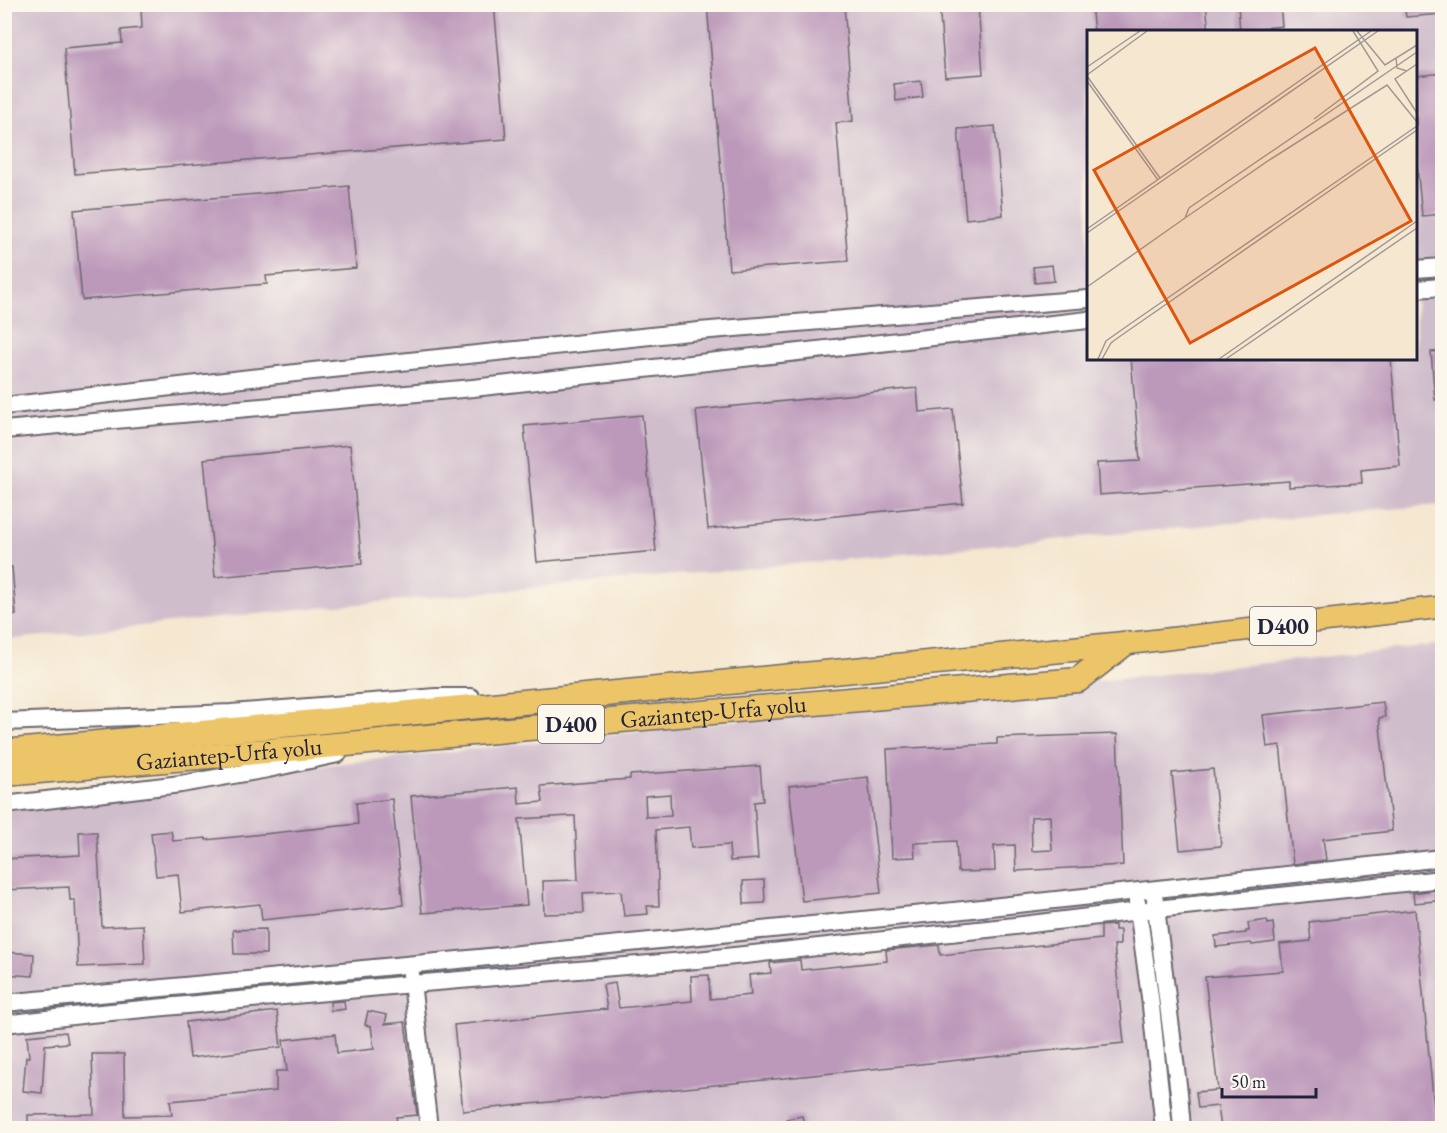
<svg xmlns="http://www.w3.org/2000/svg" width="1447" height="1133" font-family="'EB Garamond',serif">
  <style>
    .industrial { fill: #d0bdcc; fill-rule: evenodd }
    .building { fill: #bc98ba; fill-rule: evenodd }
    .lines { fill: none; stroke-linecap: round; stroke-linejoin: round }
    .minor-casing { stroke: #6c676f; stroke-width: 20 }
    .major-casing { stroke: #6c676f; stroke-width: 24 }
    .highway-casing { stroke: #6c676f; stroke-width: 27 }
    .minor { stroke: #fff; stroke-width: 16 }
    .major { stroke: #ecc569; stroke-width: 21 }
    .highway { stroke: #ecc569; stroke-width: 24 }
    .labels { text-anchor: middle; stroke-width: 4.5; stroke-linejoin: round; paint-order: stroke }
    .shield { fill: #fbf7ec; stroke: #636270; stroke-width: 1.5 }
    .shield-label { font-size: 22px; font-weight: bold; fill: #22223b }
    .street-label { font-size: 24px; fill: #22223b; stroke: #fbf7ec }
    .inset-road { fill: none; stroke: #a19894; stroke-width: 1.5 }
    .view { fill: #de560e; fill-opacity: 0.15; stroke: #de560e; stroke-width: 3 }
    .inset-edge { fill: none; stroke: #22223b; stroke-width: 3 }
  </style>
  <rect width="100%" height="100%" fill="#fbf7ec"/>
  <filter id="ink" filterUnits="userSpaceOnUse"><feTurbulence type="fractalNoise" baseFrequency=".0167" numOctaves="2"/><feDisplacementMap in="SourceGraphic" scale="12" xChannelSelector="R" yChannelSelector="G"/><feConvolveMatrix kernelMatrix="1 2 1 2 8 2 1 2 1" color-interpolation-filters="sRGB"/></filter>
  <filter id="wash" filterUnits="userSpaceOnUse"><feTurbulence type="fractalNoise" baseFrequency=".008" numOctaves="4" result="noise"/><feDisplacementMap in="SourceGraphic" scale="24" xChannelSelector="R" yChannelSelector="G"/><feGaussianBlur stdDeviation="1.35" result="paint"/><feColorMatrix in="noise" values="0 0 0 0 0 0 0 0 0 0 0 0 0 0 0 0 0 1.4 0 .05"/><feComposite in="paint" operator="in"/></filter>
  <g filter="url(#wash)">
    <rect width="100%" height="100%" fill="#f5e7d0"/>
    <!-- industrial -->
    <g class="industrial">
      <path d="M5,5H1442V505L1338,513L893,555L347,605L5,640ZM1088,32H1416V358H1088Z"/>
      <path d="M1442,644V1128H5L4,800Z"/>
    </g>
    <g id="blocks">
      <!-- building -->
      <g class="building">
        <path d="M199,4H494L506,139L75,174L64,48L122,43L121,30L142,28L141,9Z"/>
        <path d="M707,4H844L853,121L836,123L848,261L729,270Z"/>
        <path d="M939,4H978L983,74L945,77Z"/>
        <path d="M1091,4H1206L1209,32H1094Z"/>
        <path d="M1238,4H1280L1282,26L1265,28V32H1240Z"/>
        <path d="M1404,4H1443V14L1406,17Z"/>
        <path d="M1443,73V214L1422,216L1416,156V76Z"/>
        <path d="M921,81L923,97L896,101L894,84Z"/>
        <path d="M995,126L1003,215L966,219L958,129Z"/>
        <path d="M349,186L356,268L266,276L267,284L82,300L74,210Z"/>
        <path d="M1052,265L1054,281L1035,283L1033,267Z"/>
        <path d="M1443,351V399L1435,400L1431,352Z"/>
        <path d="M1131,358H1391L1400,466L1361,470L1362,483L1289,487V481L1099,495L1097,463L1140,461Z"/>
        <path d="M917,388L919,412L953,409L963,503L708,529L696,410Z"/>
        <path d="M642,415L656,551L537,562L524,426Z"/>
        <path d="M350,445L362,564L215,577L204,459Z"/>
        <path d="M4,567H12L16,615L4,616Z"/>
        <path d="M1383,702L1385,717L1379,718L1392,831L1323,839L1326,860L1293,864L1280,745L1267,747L1263,715Z"/>
        <path d="M1117,734L1123,865L1016,871L1015,845L994,846L995,871L958,872L956,841L914,843L915,857L892,858L887,749L997,744V738ZM1050,816L1052,850L1032,851L1031,817Z"/>
        <path d="M760,766L763,801L754,802L758,859L730,861L729,845L691,848L689,827L656,830L659,906H647L648,914L624,916L621,891L583,893L584,913L544,914L543,881L578,880L575,816H570L519,819L527,905L422,913L411,796L518,787L519,804L543,802L541,786L630,779V775ZM670,794L671,816L646,817L645,796Z"/>
        <path d="M1213,769L1221,846L1180,850L1172,773Z"/>
        <path d="M868,777L881,893L802,901L789,786Z"/>
        <path d="M392,799L403,905L262,920L260,904L182,912L178,874L156,876L151,833L171,831L173,841L206,838V840L358,824L356,803Z"/>
        <path d="M79,832H97L102,927L143,925L145,964L78,967L75,900H70L69,887L4,890V859L80,855Z"/>
        <path d="M764,880L765,903L744,904L743,881Z"/>
        <path d="M1435,890L1436,901L1414,903L1413,893Z"/>
        <path d="M1415,910L1436,1128H1221L1218,1106L1198,1108L1196,1092L1218,1090L1205,977L1283,971L1280,944L1311,941L1309,922Z"/>
        <path d="M1267,920L1268,924L1273,923L1275,942L1252,945L1251,943L1216,947L1215,936L1246,933V931H1249L1248,923Z"/>
        <path d="M1115,925V930H1120V945H1114L1124,1043L463,1111L454,1025L607,1009L603,985L615,983L619,1008L692,1001L691,976L709,975L710,999L751,995L749,975L771,973L770,963L800,960L801,970L887,961L886,950L939,945L940,955L1101,939V926Z"/>
        <path d="M266,929V954H234L233,930Z"/>
        <path d="M4,952L34,954L33,976L4,974Z"/>
        <path d="M344,1001L345,1009L331,1011L330,1002Z"/>
        <path d="M277,1011L281,1047L190,1058L186,1022Z"/>
        <path d="M368,1011L387,1015L385,1024L405,1022L417,1115L396,1117L398,1128H28V1115L94,1114L92,1054H124L125,1116L172,1115L170,1101L276,1091V1071H287L283,1040L335,1034L337,1053L374,1049L371,1026L365,1025Z"/>
        <path d="M66,1032L68,1043L45,1045L42,1093L23,1091L26,1057H29L27,1036Z"/>
        <path d="M802,1116L804,1125L788,1128L786,1119Z"/>
      </g>
    </g>
  </g>
  <g filter="url(#ink)">
    <use href="#blocks" fill-opacity="0" stroke="#6c676f" stroke-width="1.5"/>
    <g class="lines">
      <!-- minor casing -->
      <g class="minor-casing">
        <g id="minor">
          <path d="M1416,269L1442,267"/>
          <path d="M1416,289L1442,287"/>
          <path d="M4,406L313,371L699,331L1088,299"/>
          <path d="M4,430L473,388L1088,320"/>
          <path d="M4,722L231,713L436,697H471"/>
          <path d="M4,805L181,784L268,769L338,754"/>
          <path d="M1155,900L1179,1093L1182,1128"/>
          <path d="M1137,902L1150,997L1164,1128"/>
          <path d="M411,974L429,1128"/>
          <path d="M4,1003L458,960L954,911L1442,858"/>
          <path d="M4,1024L90,1014L412,984L697,960L1006,927L1156,909L1442,879"/>
        </g>
      </g>
      <!-- major casing -->
      <g class="major-casing">
        <path id="major" d="M1124,644L1442,607"/>
      </g>
      <!-- highway casing -->
      <g class="highway-casing">
        <g id="highway">
          <path d="M4,752L1124,644"/>
          <path id="s1" d="M4,774L1078,680L1124,644"/>
        </g>
      </g>
      <!-- minor -->
      <use href="#minor" class="minor"/>
      <!-- major -->
      <use href="#major" class="major"/>
      <!-- highway -->
      <use href="#highway" class="highway"/>
    </g>
  </g>
  <g class="labels">
    <!-- shield labels -->
    <g class="shield">
      <rect x="1250" y="607" width="66" height="38" rx="4.5"/>
      <rect x="538" y="705" width="66" height="38" rx="4.5"/>
    </g>
    <g class="shield-label">
      <text x="1283" y="634">D400</text>
      <text x="571" y="732">D400</text>
    </g>
    <!-- street labels -->
    <g class="street-label">
      <text dy="8" stroke="none"><textPath href="#s1" startOffset="712">Gaziantep-Urfa yolu</textPath></text>
      <text dy="8" stroke="none"><textPath href="#s1" startOffset="226">Gaziantep-Urfa yolu</textPath></text>
    </g>
  </g>
  <!-- overview -->
  <g transform="translate(1087 30)">
    <rect width="330" height="330" fill="#f5e7d0"/>
    <path class="inset-road" d="M270,1L298,35L330,15M309,28L310,38L320,41M330,34L308,49L330,83M0,37L53,1M0,45L60,1M0,46L73,148M0,51L71,150M227,89L291,41L266,1M184,129L300,55L330,92M98,188L102,178L330,22M98,188L185,128M0,199L284,1M0,203L291,1M0,257L98,188M11,329L19,311L43,294L330,96M15,329L24,313L32,307L330,100M132,329L330,191M139,329L330,198"/>
    <path class="view" d="M228,18L324,191L103,313L7,140Z"/>
    <rect width="330" height="330" class="inset-edge"/>
  </g>
  <!-- margin -->
  <rect width="1447" height="1133" fill="none" stroke="#fbf7ec" stroke-width="24"/>
  <!-- scale -->
  <path d="M1222 1088v9h94v-9" fill="none" stroke="#22223b" stroke-width="3"/>
  <text x="1231" y="1088" font-size="18" fill="#22223b" stroke="#fbf7ec" stroke-width="4.5" paint-order="stroke">50 m</text>
</svg>
